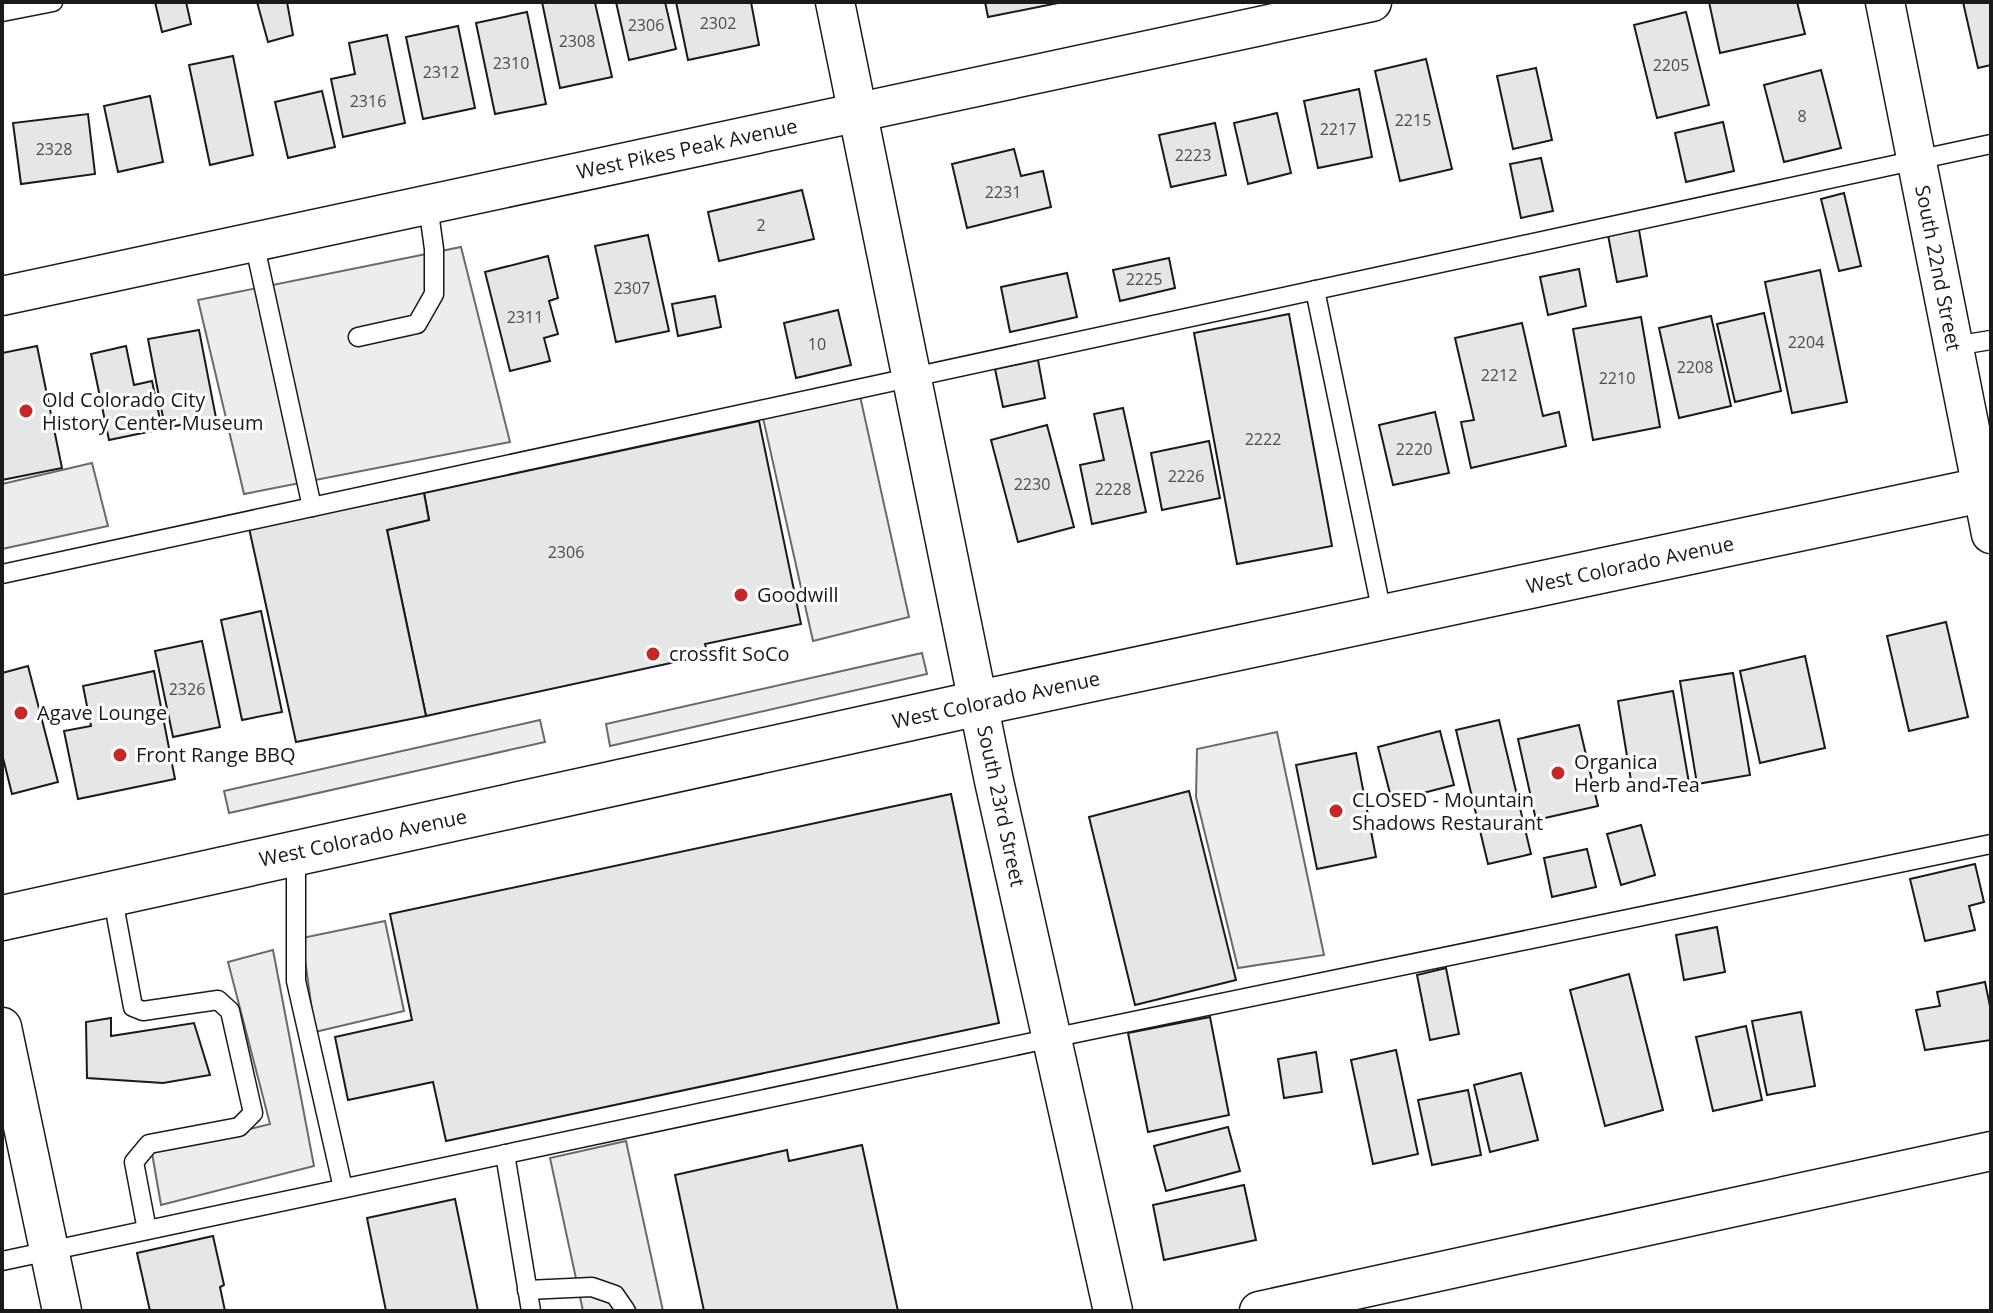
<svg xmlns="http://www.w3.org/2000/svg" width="1993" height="1313" font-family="'Open Sans',sans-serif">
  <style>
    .parking { fill: #ededed; stroke: #6a6a6a; stroke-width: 2 }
    .building { fill: #e6e6e6; stroke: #1a1a1a; stroke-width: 2 }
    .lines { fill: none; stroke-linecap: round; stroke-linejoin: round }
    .lane-casing { stroke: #1a1a1a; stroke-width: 21 }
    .street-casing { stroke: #1a1a1a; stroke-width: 41 }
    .primary-casing { stroke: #1a1a1a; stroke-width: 47 }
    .lane { stroke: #fff; stroke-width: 18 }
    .street { stroke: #fff; stroke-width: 38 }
    .primary { stroke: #fff; stroke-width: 44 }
    .poi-dot { fill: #c62828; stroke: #fff; stroke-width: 3 }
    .labels { text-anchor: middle; stroke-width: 6; stroke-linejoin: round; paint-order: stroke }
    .number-label { font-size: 16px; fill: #4d4d4d }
    .street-label { font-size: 20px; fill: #1a1a1a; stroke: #fff }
    .poi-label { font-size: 20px; fill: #1a1a1a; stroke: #fff; text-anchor: start }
  </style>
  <rect width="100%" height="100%" fill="#fff"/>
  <!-- parking -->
  <g class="parking">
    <path d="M461,247L510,442L244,494L198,300Z"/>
    <path d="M860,396L909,617L813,641L763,418Z"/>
    <path d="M92,463L108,526L2,549V484Z"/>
    <path d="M922,653L927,674L610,746L606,724Z"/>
    <path d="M540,720L545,742L229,813L224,791Z"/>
    <path d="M1277,732L1324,955L1238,968L1196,797L1197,749Z"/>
    <path d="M385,921L404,1011L315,1032L302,938Z"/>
    <path d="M273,950L314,1166L161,1205L152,1153L270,1124L228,962Z"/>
    <path d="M626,1141L663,1311H583L550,1158Z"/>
  </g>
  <!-- building -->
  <g class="building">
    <path d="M155,2H186L191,24L162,32Z"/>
    <path d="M257,2H287L293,35L268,42Z"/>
    <path d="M542,2L595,3L612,77L560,88Z"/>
    <path d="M616,2H665L676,49L629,60Z"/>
    <path d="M676,2H751L759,45L688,60Z"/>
    <path d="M985,2H1063L988,17Z"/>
    <path d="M1709,2H1797L1805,34L1720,53Z"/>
    <path d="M1963,2H1991V65L1978,68Z"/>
    <path d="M527,12L546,104L495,114L476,23Z"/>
    <path d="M1686,12L1709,105L1657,118L1634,25Z"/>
    <path d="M458,26L475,108L423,119L406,37Z"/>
    <path d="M387,35L405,123L343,137L331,79L355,74L349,43Z"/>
    <path d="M233,56L253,155L210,165L189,65Z"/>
    <path d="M1426,59L1452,169L1400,181L1375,71Z"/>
    <path d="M1536,68L1552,140L1513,149L1497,76Z"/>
    <path d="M1821,70L1841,148L1784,162L1764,85Z"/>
    <path d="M1359,89L1372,157L1318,168L1304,101Z"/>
    <path d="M322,91L335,147L288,158L275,102Z"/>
    <path d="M150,96L163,162L118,172L104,106Z"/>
    <path d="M1277,113L1291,173L1248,184L1234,123Z"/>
    <path d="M88,114L95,174L21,184L13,123Z"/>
    <path d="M1723,122L1734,171L1686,182L1675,133Z"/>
    <path d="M1215,123L1226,175L1171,187L1159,135Z"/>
    <path d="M1014,149L1021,176L1043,171L1051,207L967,228L952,164Z"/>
    <path d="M1541,158L1553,211L1521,218L1510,164Z"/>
    <path d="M802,190L814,239L719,261L708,212Z"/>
    <path d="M1844,193L1861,266L1839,271L1821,199Z"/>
    <path d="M1639,230L1647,276L1617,282L1608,235Z"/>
    <path d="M648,235L669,331L616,342L595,246Z"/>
    <path d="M548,256L558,298L549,301L558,334L544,338L550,361L510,371L485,272Z"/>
    <path d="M1169,258L1175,288L1120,301L1113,270Z"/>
    <path d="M1579,269L1586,306L1548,315L1540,277Z"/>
    <path d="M1820,270L1847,402L1792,413L1765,282Z"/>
    <path d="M1067,273L1077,317L1010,332L1001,287Z"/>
    <path d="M715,296L721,327L678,336L672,304Z"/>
    <path d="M838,310L851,365L796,378L784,323Z"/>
    <path d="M1764,313L1781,391L1735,402L1717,324Z"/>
    <path d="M1289,314L1332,546L1237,564L1194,333Z"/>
    <path d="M1711,316L1731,406L1679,418L1659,328Z"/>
    <path d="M1641,317L1660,427L1593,440L1573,329Z"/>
    <path d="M1522,323L1543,416L1559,412L1566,446L1471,468L1461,422L1474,420L1455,338Z"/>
    <path d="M199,330L216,418L165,428L148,339Z"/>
    <path d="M37,346L62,468L2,480V353Z"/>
    <path d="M126,346L134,385L152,381L162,429L109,440L91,354Z"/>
    <path d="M1038,360L1045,398L1003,407L995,369Z"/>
    <path d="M1123,408L1146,512L1092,524L1080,465L1104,460L1094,414Z"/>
    <path d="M1435,412L1449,473L1393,485L1379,425Z"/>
    <path d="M759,421L801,624L705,644L708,655L426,716L387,530L429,520L424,493Z"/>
    <path d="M1047,425L1074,527L1018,542L991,440Z"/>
    <path d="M1209,441L1220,498L1162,510L1151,453Z"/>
    <path d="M424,493L429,520L387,530L426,716L296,742L249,528Z"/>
    <path d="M261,611L282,712L242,720L221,620Z"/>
    <path d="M1946,622L1968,717L1909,731L1887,636Z"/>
    <path d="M202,641L220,727L173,737L155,651Z"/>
    <path d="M1805,656L1825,748L1760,763L1740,671Z"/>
    <path d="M28,666L58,782L12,794L2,754V673Z"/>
    <path d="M154,671L175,779L78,799L64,731L91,726L83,686Z"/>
    <path d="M1733,673L1750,775L1697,784L1680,681Z"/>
    <path d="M1673,691L1689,783L1633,793L1618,701Z"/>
    <path d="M1499,720L1531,854L1488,864L1456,730Z"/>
    <path d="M1579,725L1598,806L1536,820L1518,739Z"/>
    <path d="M1440,731L1454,785L1392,801L1378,747Z"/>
    <path d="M1356,753L1376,857L1317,869L1296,765Z"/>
    <path d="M1189,791L1236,980L1135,1005L1089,817Z"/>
    <path d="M951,794L999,1023L446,1141L433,1082L348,1100L335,1037L412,1020L390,914Z"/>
    <path d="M1641,825L1655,875L1621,885L1607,834Z"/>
    <path d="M1587,849L1596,887L1552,897L1544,858Z"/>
    <path d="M1975,864L1984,902L1969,906L1975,930L1925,941L1910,879Z"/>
    <path d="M1717,927L1725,972L1684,980L1676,935Z"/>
    <path d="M1446,968L1459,1034L1430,1040L1417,975Z"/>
    <path d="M1629,974L1663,1110L1605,1126L1570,990Z"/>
    <path d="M1985,982L1991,1011V1040L1925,1050L1916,1010L1940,1006L1937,992Z"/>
    <path d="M1801,1012L1815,1086L1767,1095L1752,1021Z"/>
    <path d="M1210,1017L1229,1115L1148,1132L1128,1033Z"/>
    <path d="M111,1018V1036L194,1023L210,1075L163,1083L87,1078L86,1022Z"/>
    <path d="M1746,1026L1762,1100L1713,1111L1696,1037Z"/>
    <path d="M1396,1050L1418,1154L1373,1164L1351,1060Z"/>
    <path d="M1316,1052L1322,1092L1284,1098L1278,1059Z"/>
    <path d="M1521,1073L1538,1140L1490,1152L1474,1085Z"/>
    <path d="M1468,1090L1481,1155L1432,1165L1418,1100Z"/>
    <path d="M1228,1127L1240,1171L1166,1191L1154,1146Z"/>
    <path d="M862,1145L898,1311H704L675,1175L787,1150L789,1161Z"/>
    <path d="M1244,1185L1256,1240L1164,1260L1153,1205Z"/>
    <path d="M455,1199L478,1311H386L367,1218Z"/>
    <path d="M213,1236L224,1285L220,1287L225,1311H150L137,1253Z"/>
  </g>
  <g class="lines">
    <!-- lane casing -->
    <g class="lane-casing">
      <g id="lane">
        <path d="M2,12L53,2"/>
        <path d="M254,242L312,507"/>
        <path d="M1315,290L1383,618"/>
        <path d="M358,337L417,324L434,294V249L428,205"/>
        <path d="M1954,346L1991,340"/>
        <path d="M2,574L1991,144"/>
        <path d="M296,853V981L343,1188"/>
        <path d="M112,894L133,1007L143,1011L218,1000L230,1011L253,1113L239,1127L149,1144L134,1162L147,1230"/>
        <path d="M505,1154L531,1311"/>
        <path d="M2,1261L1052,1038L1991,844"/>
        <path d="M527,1290L592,1287L615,1295L626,1311"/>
      </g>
    </g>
    <!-- street casing -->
    <g class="street-casing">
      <g id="street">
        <path d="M835,2L994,781L1113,1311"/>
        <path d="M1885,2L1991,534"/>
        <path d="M2,296L1372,2"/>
        <path d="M2,1027L62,1311"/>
        <path d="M1259,1311L1991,1151"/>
      </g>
    </g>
    <!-- primary casing -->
    <g class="primary-casing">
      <path id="primary" d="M2,918L979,703L1991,488"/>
    </g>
    <!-- lane -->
    <use href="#lane" class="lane"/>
    <!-- street -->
    <use href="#street" class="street"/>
    <!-- primary -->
    <use href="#primary" class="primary"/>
  </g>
  <!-- markers -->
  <g class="poi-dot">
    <circle cx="26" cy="411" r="8"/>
    <circle cx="741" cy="595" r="8"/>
    <circle cx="653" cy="654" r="8"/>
    <circle cx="21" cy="713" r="8"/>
    <circle cx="120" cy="755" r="8"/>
    <circle cx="1558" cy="773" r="8"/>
    <circle cx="1336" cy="811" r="8"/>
  </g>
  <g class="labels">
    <!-- number labels -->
    <g class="number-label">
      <text x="718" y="29">2302</text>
      <text x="646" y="31">2306</text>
      <text x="577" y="47">2308</text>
      <text x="511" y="69">2310</text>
      <text x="1671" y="71">2205</text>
      <text x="441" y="78">2312</text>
      <text x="368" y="107">2316</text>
      <text x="1802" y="122">8</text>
      <text x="1413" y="126">2215</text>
      <text x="1338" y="135">2217</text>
      <text x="54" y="155">2328</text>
      <text x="1193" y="161">2223</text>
      <text x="1003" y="198">2231</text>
      <text x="761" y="231">2</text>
      <text x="1144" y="285">2225</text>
      <text x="632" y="294">2307</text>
      <text x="525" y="323">2311</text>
      <text x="1806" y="348">2204</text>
      <text x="817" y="350">10</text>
      <text x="1695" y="373">2208</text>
      <text x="1499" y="381">2212</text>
      <text x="1617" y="384">2210</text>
      <text x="1263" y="445">2222</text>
      <text x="1414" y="455">2220</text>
      <text x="1186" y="482">2226</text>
      <text x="1032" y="490">2230</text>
      <text x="1113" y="495">2228</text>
      <text x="566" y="558">2306</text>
      <text x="187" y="695">2326</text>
    </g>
    <!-- street labels -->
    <g class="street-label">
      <text transform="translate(687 149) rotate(-12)" y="7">West Pikes Peak Avenue</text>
      <text transform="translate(1938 268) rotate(79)" y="7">South 22nd Street</text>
      <text transform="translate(1630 565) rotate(-12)" y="7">West Colorado Avenue</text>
      <text transform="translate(996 700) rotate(-12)" y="7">West Colorado Avenue</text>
      <text transform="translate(1001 806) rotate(78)" y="7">South 23rd Street</text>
      <text transform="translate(363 838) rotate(-12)" y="7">West Colorado Avenue</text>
    </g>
    <!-- poi labels -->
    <g class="poi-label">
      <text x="42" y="407">Old Colorado City<tspan x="42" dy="23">History Center Museum</tspan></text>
      <text x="757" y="602">Goodwill</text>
      <text x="669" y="661">crossfit SoCo</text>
      <text x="37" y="720">Agave Lounge</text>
      <text x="136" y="762">Front Range BBQ</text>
      <text x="1574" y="769">Organica<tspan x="1574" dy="23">Herb and Tea</tspan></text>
      <text x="1352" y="807">CLOSED - Mountain<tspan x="1352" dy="23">Shadows Restaurant</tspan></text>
    </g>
  </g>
  <!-- border -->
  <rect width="1993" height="1313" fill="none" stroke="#1a1a1a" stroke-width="8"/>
</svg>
